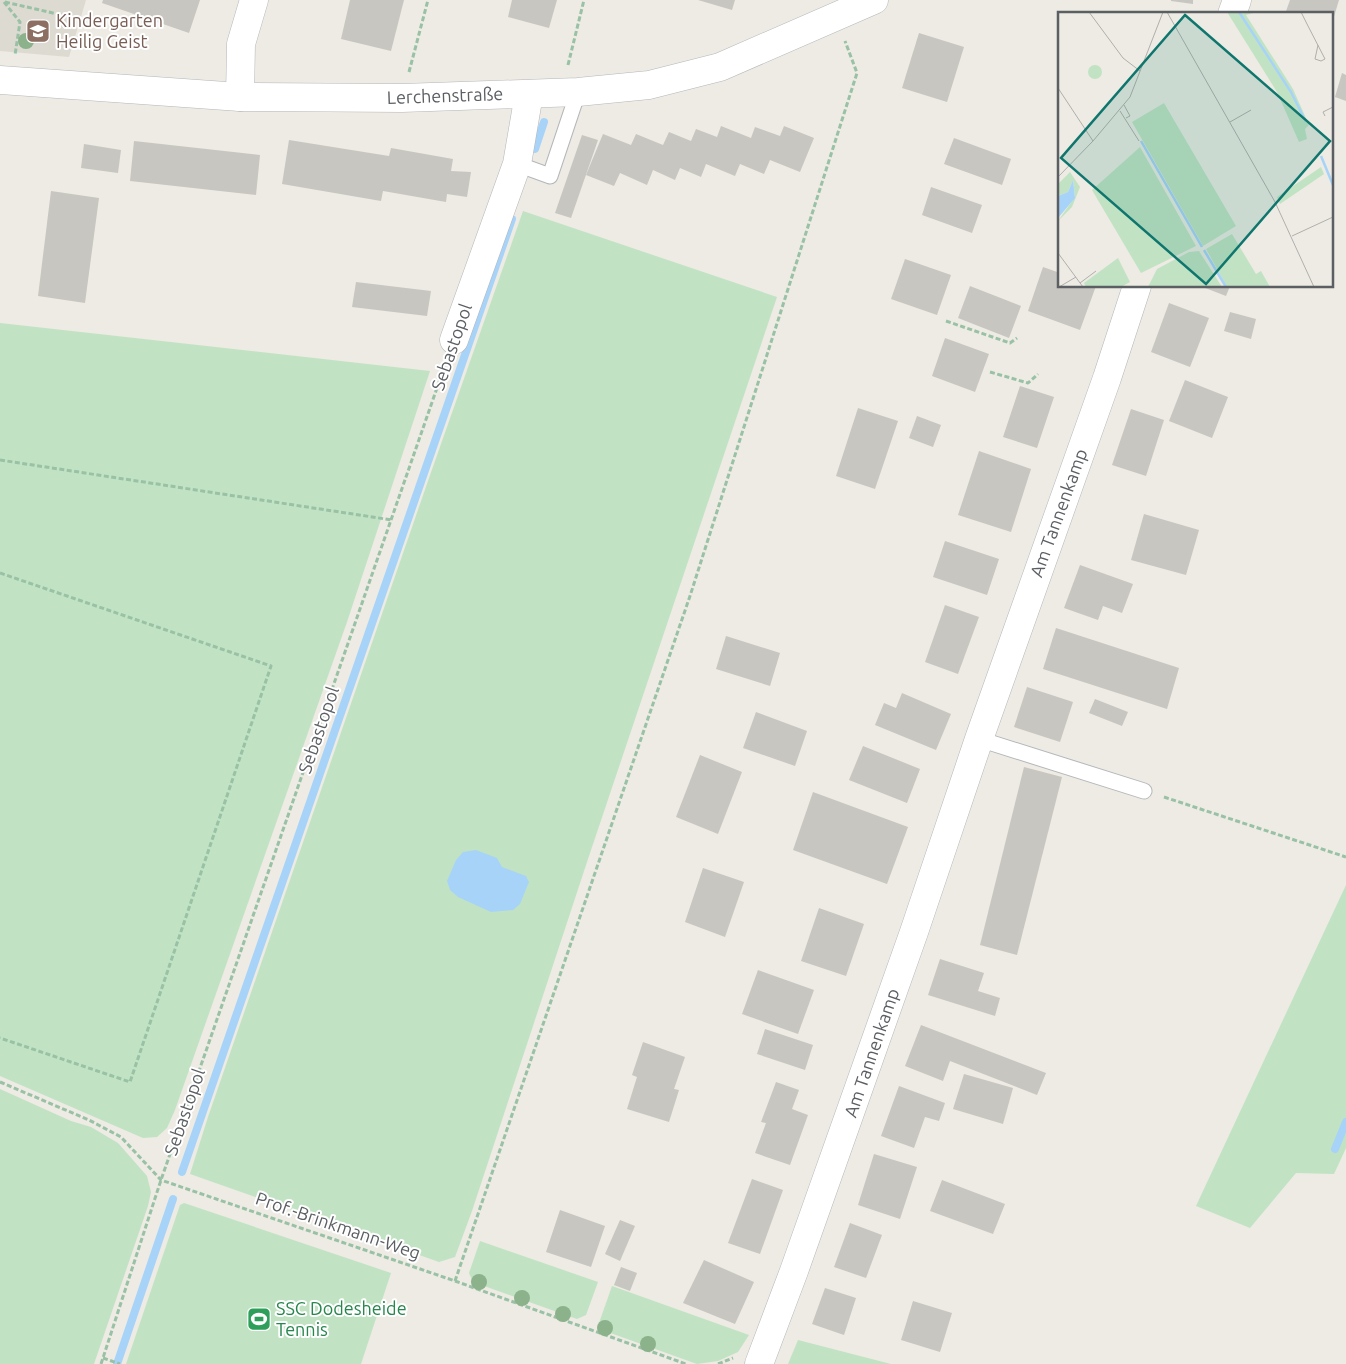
<svg xmlns="http://www.w3.org/2000/svg" width="1346" height="1364" font-family="Ubuntu,sans-serif">
  <style>
    .education { fill: #dddad2 }
    .green { fill: #c1e3c3 }
    .water { fill: #a7d3f9 }
    .lines { fill: none; stroke-linecap: round; stroke-linejoin: round }
    .stream { stroke: #a7d3f9; stroke-width: 8 }
    .building { fill: #c8c6c0 }
    .service-casing { stroke: #b4b6ba; stroke-width: 17 }
    .minor-casing { stroke: #b4b6ba; stroke-width: 29 }
    .tertiary-casing { stroke: #b4b6ba; stroke-width: 29 }
    .path { stroke: #99c1a6; stroke-width: 3; stroke-dasharray: 5 2.5; stroke-linecap: butt }
    .service { stroke: #fff; stroke-width: 15 }
    .minor { stroke: #fff; stroke-width: 28 }
    .tertiary { stroke: #fff; stroke-width: 28 }
    .tree { fill: #8bb28a }
    .labels { text-anchor: middle; stroke-width: 4; stroke-linejoin: round; paint-order: stroke }
    .education-label { font-size: 18px; fill: #785e54; stroke: #fff; text-anchor: start }
    .street-label { font-size: 18px; fill: #5b5f63; stroke: #fff }
    .leisure-label { font-size: 18px; fill: #27864d; stroke: #fff; text-anchor: start }
    .inset-river { fill: none; stroke: #a7d3f9; stroke-width: 2.5 }
    .inset-road { fill: none; stroke: #afafac; stroke-width: 1 }
    .view { fill: #0f766e; fill-opacity: 0.15; stroke: #0f766e; stroke-width: 2.5 }
    .inset-edge { fill: none; stroke: #5b5f63; stroke-width: 2.5 }
  </style>
  <rect width="100%" height="100%" fill="#edebe3"/>
  <!-- education -->
  <path class="education" d="M0,0H86L69,57L0,51Z"/>
  <!-- green -->
  <g class="green">
    <path d="M523,211L777,297L587,862L472,1211L455,1257L439,1262L190,1174L208,1117L428,481Z"/>
    <path d="M0,323L430,371L347,622L175,1110L167,1128L157,1137L143,1138L0,1076Z"/>
    <path d="M1346,885V1148L1334,1174L1296,1173L1250,1228L1196,1206Z"/>
    <path d="M0,1089L71,1121L91,1127L118,1143L147,1176L151,1192L148,1206L94,1364H0Z"/>
    <path d="M184,1203L391,1273L361,1364H126L180,1205Z"/>
    <path d="M480,1241L598,1282L586,1315L577,1319L473,1282L469,1273Z"/>
    <path d="M612,1286L749,1335L738,1352L718,1361L697,1364L602,1330L599,1323Z"/>
    <path d="M798,1340L891,1364H788Z"/>
  </g>
  <!-- water -->
  <path class="water" d="M476,850L497,858L502,867L526,876L529,882L520,904L513,910L491,912L458,897L450,890L447,881L456,860L463,852Z"/>
  <g class="lines">
    <!-- stream -->
    <g class="stream">
      <path d="M535,149L544,122"/>
      <path d="M1335,1149L1346,1122"/>
      <path d="M182,1172L512,219"/>
      <path d="M117,1364L173,1199"/>
    </g>
  </g>
  <!-- building -->
  <g class="building">
    <path d="M103,0H200L189,33L102,3Z"/>
    <path d="M350,0H404L391,51L341,39Z"/>
    <path d="M512,0H557L549,28L508,17Z"/>
    <path d="M698,0H735L732,10Z"/>
    <path d="M1171,0H1193V4L1171,1Z"/>
    <path d="M1290,0H1339L1333,20L1332,14H1285Z"/>
    <path d="M919,33L964,47L947,102L902,88Z"/>
    <path d="M1342,73L1346,75V101L1335,97Z"/>
    <path d="M721,126L751,138L755,127L780,136L784,126L814,138L800,172L770,160L764,174L740,164L735,176L706,164L701,177L680,168L675,180L653,170L647,185L620,173L614,186L586,175L603,134L631,145L636,134L663,145L669,132L691,141L696,129L717,137Z"/>
    <path d="M582,135L598,140L571,218L555,213Z"/>
    <path d="M954,138L1011,159L1002,185L944,164Z"/>
    <path d="M289,140L389,156L391,148L453,159L451,171L471,172L467,197L447,194L446,202L383,191L381,201L282,184Z"/>
    <path d="M134,141L260,155L256,195L130,181Z"/>
    <path d="M84,144L121,150L118,173L81,168Z"/>
    <path d="M931,187L982,205L972,233L922,215Z"/>
    <path d="M51,191L99,198L85,303L38,296Z"/>
    <path d="M905,259L951,275L937,315L891,299Z"/>
    <path d="M1043,267L1060,273V286H1096L1080,330L1028,311Z"/>
    <path d="M356,282L431,291L427,316L352,307Z"/>
    <path d="M970,286L1021,306L1009,338L958,318Z"/>
    <path d="M1200,286H1230L1226,296Z"/>
    <path d="M1169,303L1209,318L1190,367L1151,352Z"/>
    <path d="M1230,312L1256,319L1251,339L1224,331Z"/>
    <path d="M945,338L989,354L975,392L932,376Z"/>
    <path d="M1185,380L1228,397L1212,438L1169,421Z"/>
    <path d="M1020,386L1054,397L1037,448L1003,437Z"/>
    <path d="M858,408L898,421L875,489L836,476Z"/>
    <path d="M1131,409L1164,420L1146,476L1112,465Z"/>
    <path d="M917,416L941,425L933,447L909,438Z"/>
    <path d="M979,451L1031,469L1011,532L958,515Z"/>
    <path d="M1144,514L1199,530L1186,575L1131,560Z"/>
    <path d="M945,541L999,559L987,595L933,577Z"/>
    <path d="M1080,565L1133,584L1122,613L1103,606L1098,620L1064,608Z"/>
    <path d="M945,605L979,617L958,674L925,662Z"/>
    <path d="M1056,628L1179,668L1167,709L1043,669Z"/>
    <path d="M726,636L780,653L770,686L716,669Z"/>
    <path d="M1027,687L1073,702L1060,742L1014,727Z"/>
    <path d="M902,693L951,714L936,750L875,725L884,703L896,708Z"/>
    <path d="M1095,699L1128,712L1122,726L1089,713Z"/>
    <path d="M756,712L807,731L795,766L743,748Z"/>
    <path d="M863,746L920,769L907,803L849,780Z"/>
    <path d="M700,755L742,772L718,834L676,817Z"/>
    <path d="M1024,767L1062,777L1017,955L980,945Z"/>
    <path d="M813,792L908,827L887,884L793,850Z"/>
    <path d="M703,868L744,882L725,937L685,922Z"/>
    <path d="M819,908L864,924L846,976L801,961Z"/>
    <path d="M940,959L984,973L978,991L1000,998L995,1016L928,995Z"/>
    <path d="M758,970L814,990L798,1034L742,1014Z"/>
    <path d="M921,1025L1046,1073L1037,1095L950,1061L943,1081L905,1066Z"/>
    <path d="M765,1029L813,1045L805,1070L757,1054Z"/>
    <path d="M643,1042L685,1057L674,1089L679,1090L669,1122L627,1109L637,1077L632,1075Z"/>
    <path d="M964,1074L1013,1088L1003,1124L953,1109Z"/>
    <path d="M776,1082L799,1090L792,1109L808,1115L790,1165L755,1153L766,1123L761,1122Z"/>
    <path d="M899,1086L945,1103L939,1121L925,1117L914,1148L881,1136Z"/>
    <path d="M874,1154L917,1167L900,1219L858,1205Z"/>
    <path d="M752,1179L783,1190L760,1254L728,1243Z"/>
    <path d="M942,1180L1005,1204L993,1234L930,1211Z"/>
    <path d="M560,1210L605,1226L591,1267L546,1252Z"/>
    <path d="M620,1220L635,1226L620,1261L605,1254Z"/>
    <path d="M850,1223L882,1235L866,1278L834,1267Z"/>
    <path d="M704,1260L754,1282L735,1324L683,1303Z"/>
    <path d="M621,1267L637,1273L630,1291L614,1285Z"/>
    <path d="M825,1288L856,1298L844,1335L812,1324Z"/>
    <path d="M913,1301L952,1313L940,1352L901,1340Z"/>
  </g>
  <g class="lines">
    <!-- service casing -->
    <g class="service-casing">
      <g id="service">
        <path d="M517,164L550,176L578,92"/>
        <path d="M979,739L1144,791"/>
      </g>
    </g>
    <!-- minor casing -->
    <g class="minor-casing">
      <g id="minor">
        <path d="M1232,14L1237,0"/>
        <path d="M240,97L241,44L254,0"/>
        <path d="M454,340L517,164L529,94"/>
        <path d="M759,1364L794,1271L914,932L979,739L1107,378L1137,286"/>
      </g>
    </g>
    <!-- tertiary casing -->
    <g class="tertiary-casing">
      <path id="tertiary" d="M0,80L240,97L402,98L578,92L649,85L720,67L874,0"/>
    </g>
    <!-- path -->
    <g class="path">
      <path d="M4,2L20,22L15,55"/>
      <path d="M5,2L66,16"/>
      <path d="M568,65L584,0"/>
      <path d="M409,72L428,0"/>
      <path d="M946,321L1010,343L1017,338"/>
      <path d="M990,372L1028,383L1038,374"/>
      <path d="M0,460L392,520"/>
      <path d="M0,573L271,666L130,1082L0,1038"/>
      <path d="M1164,797L1346,857"/>
      <path d="M0,1082L89,1120L121,1137L161,1180L455,1281L686,1364"/>
      <path d="M455,1281L690,596L857,73L845,41"/>
      <path d="M103,1358L120,1364"/>
      <path d="M101,1364L161,1180L445,365"/>
      <path d="M718,1364L733,1358"/>
    </g>
    <!-- service -->
    <use href="#service" class="service"/>
    <!-- minor -->
    <use href="#minor" class="minor"/>
    <!-- tertiary -->
    <use href="#tertiary" class="tertiary"/>
  </g>
  <!-- trees -->
  <g class="tree">
    <circle cx="26" cy="41" r="8"/>
    <circle cx="479" cy="1282" r="8"/>
    <circle cx="522" cy="1298" r="8"/>
    <circle cx="563" cy="1314" r="8"/>
    <circle cx="605" cy="1328" r="8"/>
    <circle cx="648" cy="1344" r="8"/>
  </g>
  <!-- icons -->
  <defs>
    <g id="school-square" transform="scale(1.25)"><rect x="-9" y="-9" width="18" height="18" rx="4" fill="#8d6e63" stroke="#fff"/><path d="M0-5L7-2L0 1L-7-2ZM-4 1L0 2.5L4 1V4Q0 6-4 4Z" fill="#fff"/></g>
    <g id="stadium-square" transform="scale(1.25)"><rect x="-9" y="-9" width="18" height="18" rx="4" fill="#2e9e5b" stroke="#fff"/><path d="M0-5a6.5 5 0 1 0 0 10a6.5 5 0 1 0 0-10ZM-3.5-1.8h7v3.6h-7Z" fill="#fff"/></g>
  </defs>
  <g fill-rule="evenodd">
    <use href="#school-square" x="38" y="31"/>
    <use href="#stadium-square" x="259" y="1319"/>
  </g>
  <g class="labels">
    <!-- education labels -->
    <g class="education-label">
      <text x="56" y="27">Kindergarten<tspan x="56" dy="21">Heilig Geist</tspan></text>
    </g>
    <!-- street labels -->
    <g class="street-label">
      <text transform="translate(445 96) rotate(-2)" y="6">Lerchenstraße</text>
      <text transform="translate(452 347) rotate(-71)" y="6">Sebastopol</text>
      <text transform="translate(1059 513) rotate(-70)" y="6">Am Tannenkamp</text>
      <text transform="translate(319 730) rotate(-71)" y="6">Sebastopol</text>
      <text transform="translate(872 1053) rotate(-71)" y="6">Am Tannenkamp</text>
      <text transform="translate(185 1112) rotate(-71)" y="6">Sebastopol</text>
      <text transform="translate(338 1226) rotate(19)" y="6">Prof.-Brinkmann-Weg</text>
    </g>
    <!-- leisure labels -->
    <g class="leisure-label">
      <text x="276" y="1315">SSC Dodesheide<tspan x="276" dy="21">Tennis</tspan></text>
    </g>
  </g>
  <!-- overview -->
  <g transform="translate(1058 12)">
    <rect width="275" height="275" fill="#edebe3"/>
    <path d="M169,0H199L188,3L235,77L251,113L247,117L249,127L241,130L219,80ZM30 60a7 7 0 1 1 14 0a7 7 0 1 1-14 0ZM106,91L178,214L145,234L74,110ZM82,135L138,234L83,261L34,178ZM263,155L266,162L222,192L219,185ZM12,160L22,175L14,195L0,209L17,185L15,168L10,180L0,184V172ZM174,222L198,262L203,259L212,275H169L148,237ZM141,239L164,275H90L99,257L131,240ZM60,246L72,270L63,275H28L26,271Z" fill="#c1e3c3"/>
    <path d="M15,168L17,186L0,206V184L10,180Z" fill="#a7d3f9"/>
    <path class="inset-river" d="M181,0L233,80L248,110M83,129L144,235M263,144L275,173M146,238L168,275"/>
    <path class="inset-road" d="M31,0L65,46L82,59M109,0L217,190L256,275M243,0L249,12L267,47L263,49L257,47L260,33M0,76L35,129M66,93L72,104L68,106M62,99L81,129M267,104L265,100L275,95M172,110L193,98M0,165L35,129L72,85L105,0M234,224L275,205M0,241L25,275M22,271L38,259M1,275L18,265"/>
    <path class="view" d="M127,3L272,129L148,272L3,146Z"/>
    <rect width="275" height="275" class="inset-edge"/>
  </g>
</svg>
